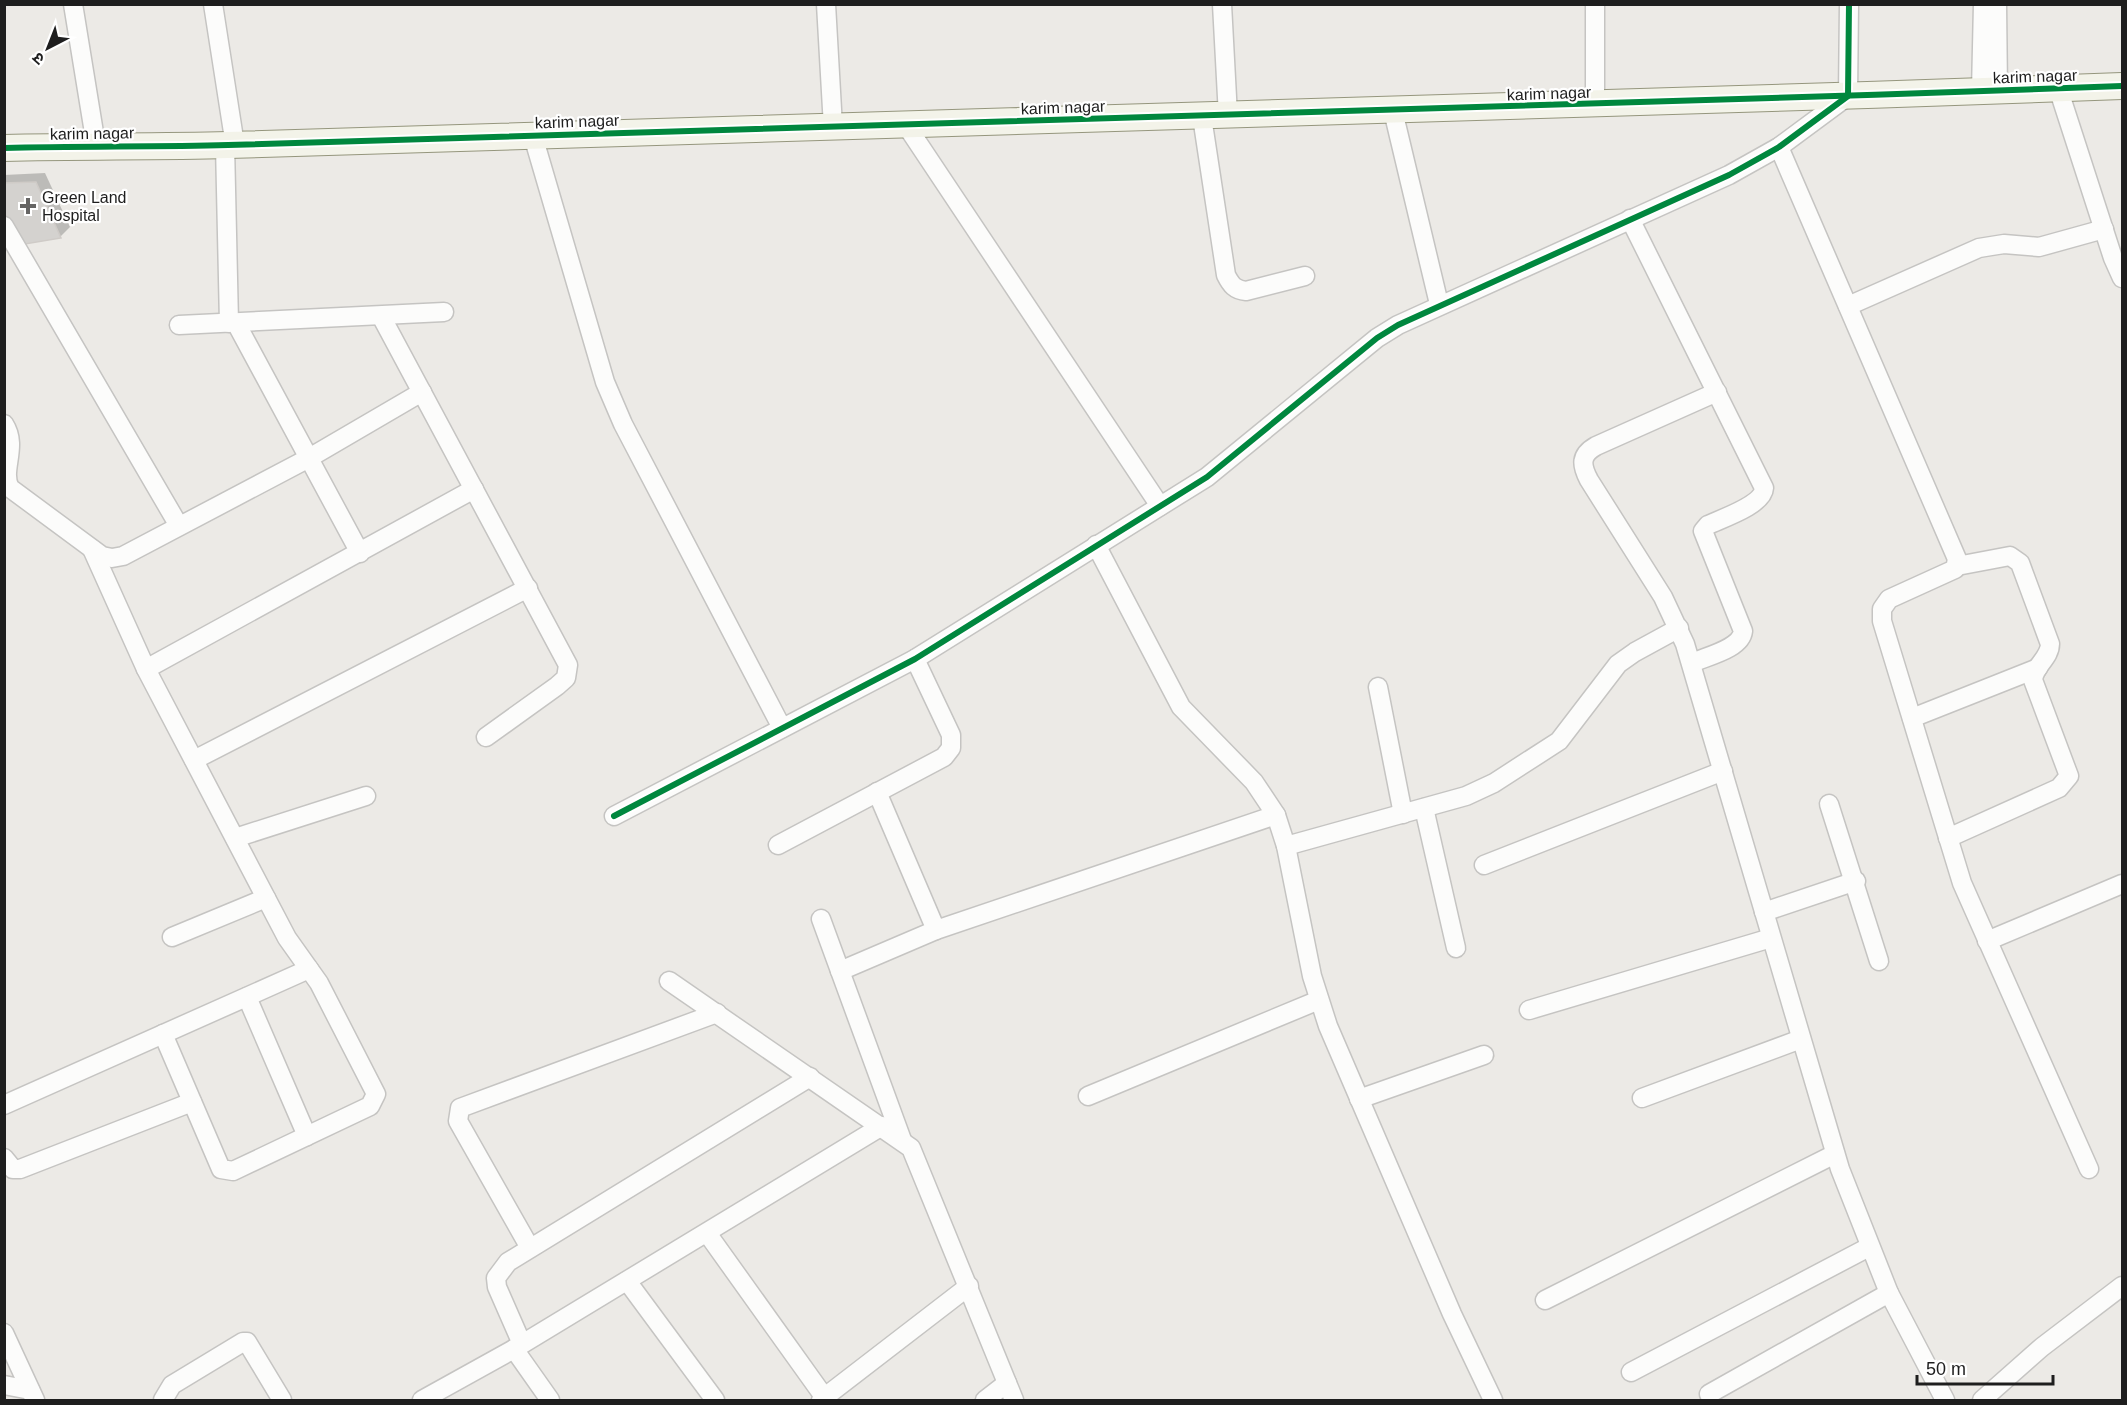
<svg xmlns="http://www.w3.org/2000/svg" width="2127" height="1405" font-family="Arial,'Noto Sans Devanagari',sans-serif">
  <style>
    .shadow { fill: #0003 }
    .building { fill: #d4d2cf; stroke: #cfcbc7; stroke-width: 1.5 }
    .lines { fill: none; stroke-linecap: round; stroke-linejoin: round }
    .street-casing { stroke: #c5c4c2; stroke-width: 21 }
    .secondary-casing { stroke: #95967d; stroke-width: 28 }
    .street { stroke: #fcfcfb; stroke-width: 18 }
    .secondary { stroke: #f3f3e9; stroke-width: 26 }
    .cycleway-casing { stroke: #fff; stroke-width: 10 }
    .cycleway { stroke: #00873e; stroke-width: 6 }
    .poi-dot { fill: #666564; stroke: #fff; stroke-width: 2 }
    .labels { text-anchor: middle; stroke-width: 4.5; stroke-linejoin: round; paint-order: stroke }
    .street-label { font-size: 16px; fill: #1e1e1e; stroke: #fff }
    .poi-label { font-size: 16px; fill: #1e1e1e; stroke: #fff; text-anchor: start }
  </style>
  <rect width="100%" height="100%" fill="#eceae6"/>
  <!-- shadow -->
  <path class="shadow" d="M45,173L70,227L61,236L20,243L4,214V175Z"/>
  <!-- building -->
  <path class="building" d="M36,182L61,238L19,245L4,217V183Z"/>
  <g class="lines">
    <!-- street casing -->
    <g class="street-casing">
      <g id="street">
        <path d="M73,4L96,145"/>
        <path d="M213,4L235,145"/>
        <path d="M826,4L833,127"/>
        <path d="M1222,4L1228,116"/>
        <path d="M1595,4V105"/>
        <path d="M1997,4L1998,91"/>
        <path d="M2058,88L2113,258L2122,278"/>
        <path d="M1981,91L1983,4"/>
        <path d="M1393,111L1439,304"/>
        <path d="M1202,117L1226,275C1231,285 1235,290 1246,291L1305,276"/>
        <path d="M906,125L1160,506"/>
        <path d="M533,136L605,382L623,424L782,728"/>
        <path d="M225,145L229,323"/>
        <path d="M1779,147L1957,559L1955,569L1889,599L1882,609V621L1962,883L2089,1169"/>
        <path d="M1630,219L1764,488C1763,505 1723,518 1708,525L1703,531L1743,631C1741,649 1707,656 1692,663"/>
        <path d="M4,226L179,526"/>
        <path d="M1848,306L1979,248L2004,244L2039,247L2104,229"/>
        <path d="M381,316L568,665L566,678L557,686L486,737"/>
        <path d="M236,323L360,553"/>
        <path d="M179,325L444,312"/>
        <path d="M1717,392L1596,446C1580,455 1581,465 1589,480L1663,597L1685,644L1840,1169L1889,1293L1945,1400"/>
        <path d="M4,424C19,447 0,470 10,488L102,556L112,558L123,556L309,458L422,392"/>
        <path d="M1096,545L1181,707L1254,782L1276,815L1286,846L1312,976L1328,1026L1452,1314L1493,1400"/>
        <path d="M92,549L146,669L287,938L319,983L376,1094L370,1106L233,1171L221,1169L163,1034"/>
        <path d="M146,669L474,489"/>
        <path d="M1378,687L1403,814"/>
        <path d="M1912,718L2038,668"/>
        <path d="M194,760L528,588"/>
        <path d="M877,792L936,930"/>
        <path d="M1829,804L1879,961"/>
        <path d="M1424,808L1456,948"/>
        <path d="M614,816L915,659L1207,477L1377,338L1398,325L1729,175L1779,147L1848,96L1849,4"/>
        <path d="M235,838L366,796"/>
        <path d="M1948,838L2059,788L2069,776L2033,680C2034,666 2050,658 2050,644L2020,563L2010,556L1957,566"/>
        <path d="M778,845L944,757L951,748V735L915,659"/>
        <path d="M1286,846L1466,796L1494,783L1559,741L1618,664L1635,652L1679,628"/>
        <path d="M1484,865L1723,771"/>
        <path d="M1764,912L1856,881"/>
        <path d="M821,919L902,1140"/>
        <path d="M172,937L266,898"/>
        <path d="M1987,941L2122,884"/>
        <path d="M840,971L936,930L1276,815"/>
        <path d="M669,981L911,1148L1014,1400"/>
        <path d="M247,997L307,1136"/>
        <path d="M1529,1010L1771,938"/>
        <path d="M1088,1096L1319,1000"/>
        <path d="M1642,1098L1801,1039"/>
        <path d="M1359,1099L1484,1055"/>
        <path d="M4,1105L309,969"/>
        <path d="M4,1158L13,1169H20L192,1102"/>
        <path d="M707,1233L825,1398"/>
        <path d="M530,1248L458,1121L460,1108L717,1013"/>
        <path d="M627,1281L715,1400"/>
        <path d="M1545,1300L1835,1154"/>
        <path d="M4,1333L35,1400"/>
        <path d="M522,1344L497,1287L496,1278L508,1262L810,1077"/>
        <path d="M514,1349L550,1400"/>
        <path d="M1631,1372L1869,1247"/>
        <path d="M4,1385L30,1390"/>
        <path d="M1709,1394L1889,1293"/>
        <path d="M163,1400L172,1385L243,1342H247L282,1400"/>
        <path d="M422,1400L514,1349L882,1126"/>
        <path d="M821,1400L969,1286"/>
        <path d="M985,1400L1007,1383"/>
        <path d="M1982,1400L2042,1347L2122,1286"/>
      </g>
    </g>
    <!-- secondary casing -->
    <g class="secondary-casing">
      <path id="secondary" d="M4,148C79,146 154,147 228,145C860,128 1491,109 2122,86"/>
    </g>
    <!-- street -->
    <use href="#street" class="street"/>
    <!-- secondary -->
    <use href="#secondary" class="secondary"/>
    <!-- cycleway casing -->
    <g class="cycleway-casing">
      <g id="cycleway">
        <path d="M4,148C79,146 154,147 228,145C860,128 1491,109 2122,86"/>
        <path d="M614,816L915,659L1207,477L1377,338L1398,325L1729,175L1779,147L1848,96L1849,4"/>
      </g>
    </g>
    <!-- cycleway -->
    <use href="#cycleway" class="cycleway"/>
  </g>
  <!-- markers -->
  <path class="poi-dot" d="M25 197h6v6h6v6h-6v6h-6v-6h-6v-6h6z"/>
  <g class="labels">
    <!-- street labels -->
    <g class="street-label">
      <text transform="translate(2035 76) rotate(-2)" y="6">karim nagar</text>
      <text transform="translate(1549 93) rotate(-2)" y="6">karim nagar</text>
      <text transform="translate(1063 107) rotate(-2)" y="6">karim nagar</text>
      <text transform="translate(577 121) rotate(-2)" y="6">karim nagar</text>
      <text transform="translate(92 133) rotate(-1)" y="6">karim nagar</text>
    </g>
    <!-- poi labels -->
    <g class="poi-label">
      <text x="42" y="203">Green Land<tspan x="42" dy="18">Hospital</tspan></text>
    </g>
  </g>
  <!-- border -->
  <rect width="2127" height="1405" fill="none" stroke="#1e1e1e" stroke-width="12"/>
  <!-- north arrow -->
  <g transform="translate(48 48) rotate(222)" stroke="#ffffff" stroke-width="4.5" paint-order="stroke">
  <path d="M0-4.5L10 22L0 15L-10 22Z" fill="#1e1e1e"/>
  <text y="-9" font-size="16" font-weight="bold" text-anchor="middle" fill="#1e1e1e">उ</text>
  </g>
  <!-- scale -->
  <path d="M1917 1375v9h136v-9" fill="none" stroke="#1e1e1e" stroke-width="3"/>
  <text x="1926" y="1375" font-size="18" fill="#1e1e1e" stroke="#ffffff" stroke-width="4.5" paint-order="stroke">50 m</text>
</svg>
